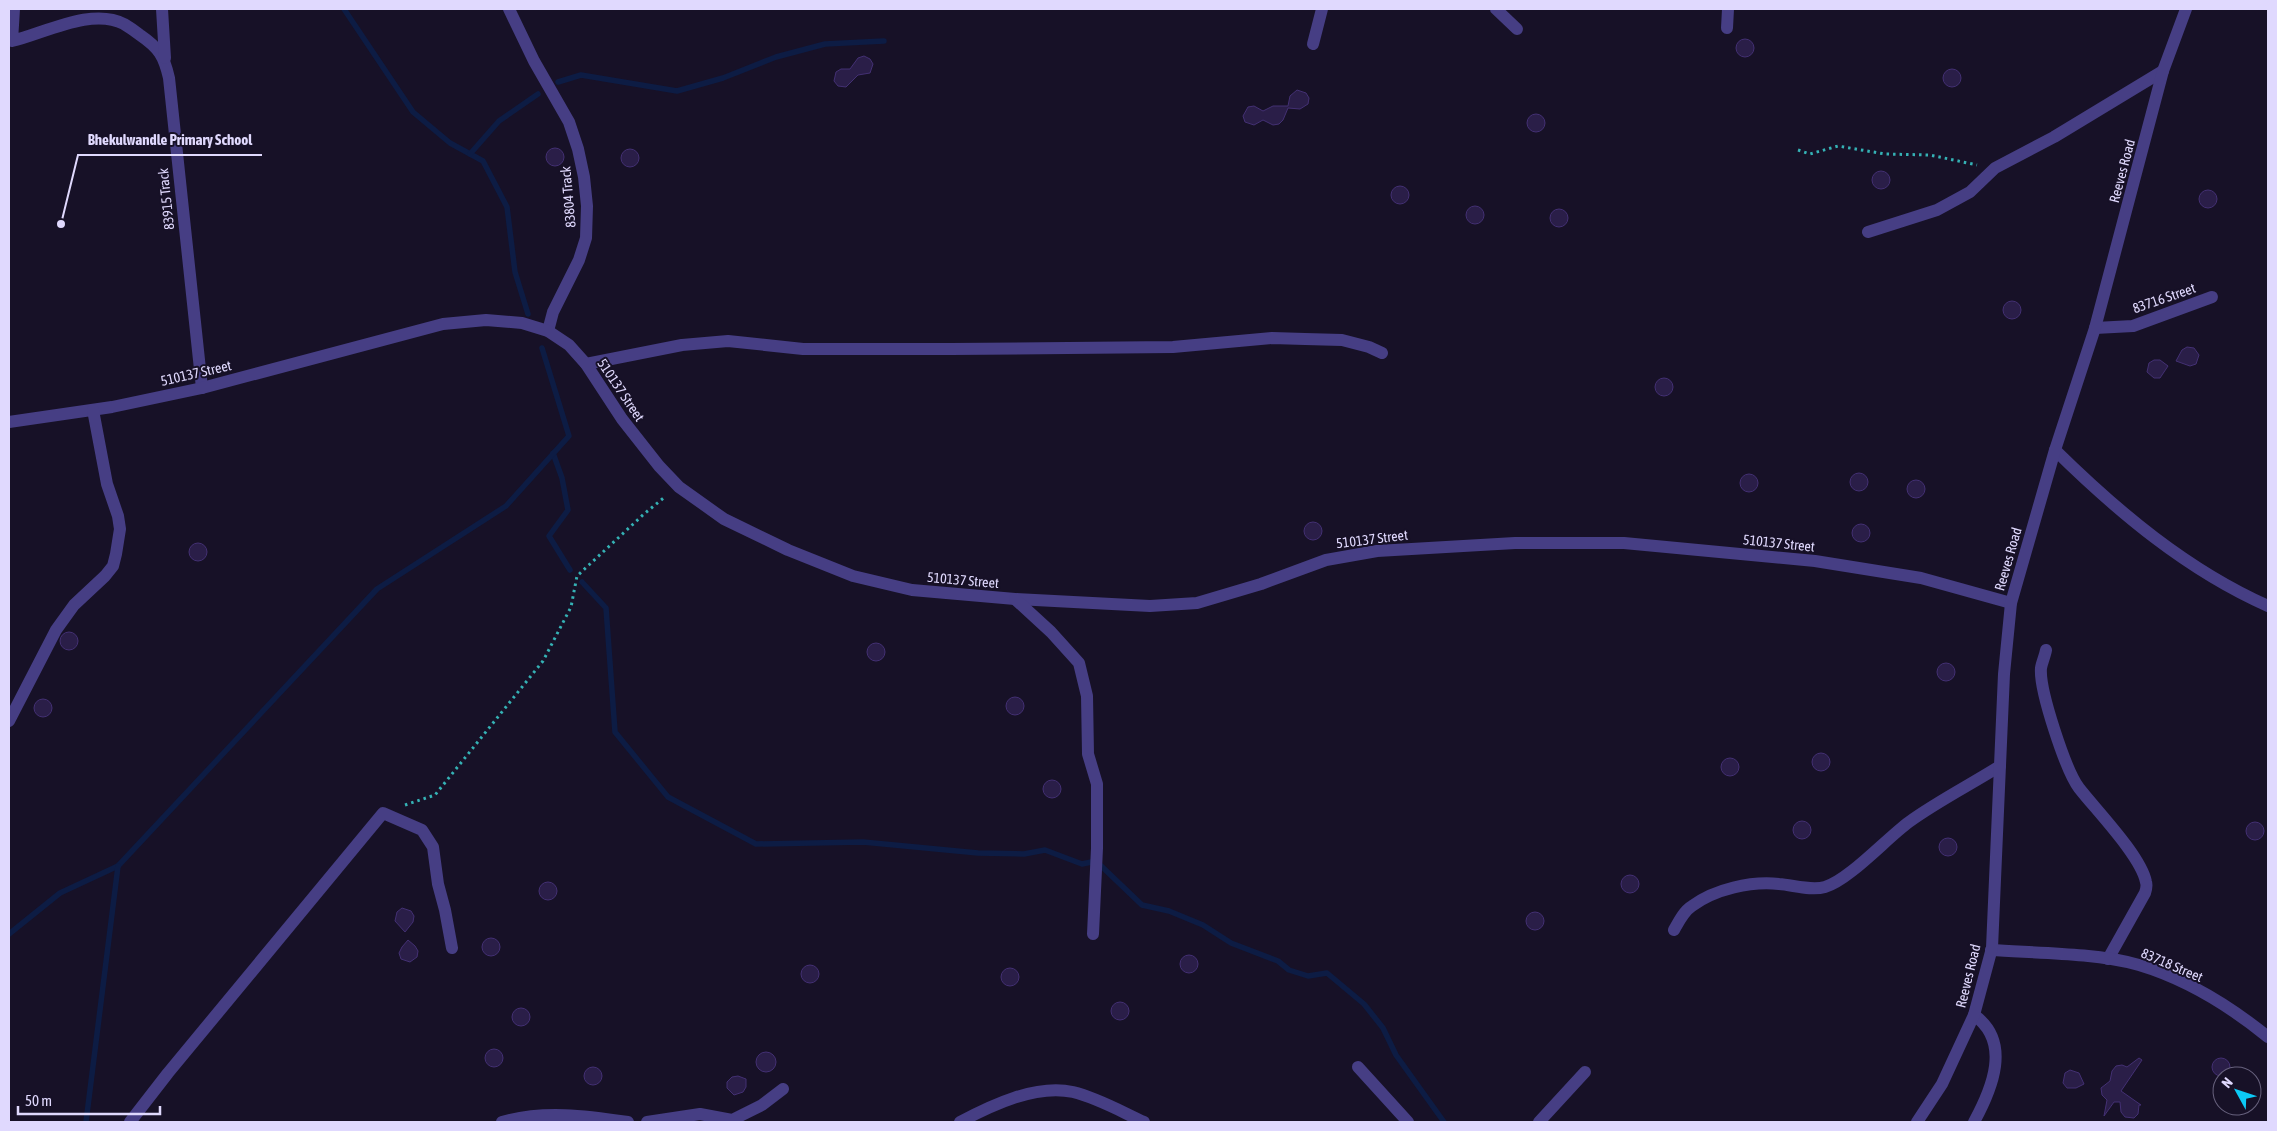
<svg xmlns="http://www.w3.org/2000/svg" width="2277" height="1131" font-family="'Asap Condensed',sans-serif">
  <style>
    .lines { fill: none; stroke-linecap: round; stroke-linejoin: round }
    .stream { stroke: #0d1c44; stroke-width: 5.5 }
    .building { fill: #2a1e48; stroke: #433073 }
    .path { stroke: #35b2b5; stroke-width: 3; stroke-dasharray: 2.5 4; stroke-linecap: butt }
    .minor { stroke: #463e84; stroke-width: 12 }
    .labels { text-anchor: middle; stroke-width: 4; stroke-linejoin: round; paint-order: stroke }
    .street-label { font-size: 14px; fill: #e0d9fe; stroke: #171127 }
    .leader { fill: none; stroke: #e0d9fe; stroke-width: 2 }
    .callout-dot { fill: #e0d9fe; stroke: #171127; stroke-width: 2 }
    .callout-label { font-size: 15px; text-anchor: middle; font-weight: bold; fill: #e0d9fe; stroke: #171127; stroke-width: 4; stroke-linejoin: round; paint-order: stroke }
  </style>
  <rect width="100%" height="100%" fill="#171127"/>
  <g class="lines">
    <!-- stream -->
    <g class="stream">
      <path d="M344,9L413,112L450,143L483,161L507,207L515,272L528,314"/>
      <path d="M558,82L581,75L677,91L723,78L776,57L825,44L884,41"/>
      <path d="M470,154L499,121L538,94"/>
      <path d="M553,453L562,478L568,510L549,536L570,570"/>
      <path d="M582,582L606,608L615,732L668,797L756,844L863,842L978,853L1024,854L1045,850L1082,864L1096,861L1142,905L1169,911L1203,925L1231,943L1278,961L1289,970L1308,976L1327,973L1364,1004L1383,1028L1396,1055L1444,1122"/>
      <path d="M9,934L60,893L118,866L377,589L506,506L569,436L542,348"/>
      <path d="M86,1122L118,866"/>
    </g>
  </g>
  <!-- building -->
  <g class="building">
    <circle cx="1745" cy="48" r="9"/>
    <path d="M864,56L870,59L873,64L870,73L858,75L846,87L838,86L834,81L836,72L841,69H850L858,58Z"/>
    <circle cx="1952" cy="78" r="9"/>
    <path d="M1297,90L1306,93L1309,98L1308,104L1300,109L1288,108L1283,120L1279,124L1273,125L1263,120L1254,125L1245,122L1243,116L1248,107L1254,106L1263,111L1273,106H1288L1290,96Z"/>
    <circle cx="1536" cy="123" r="9"/>
    <circle cx="555" cy="157" r="9"/>
    <circle cx="630" cy="158" r="9"/>
    <circle cx="1881" cy="180" r="9"/>
    <circle cx="1400" cy="195" r="9"/>
    <circle cx="2208" cy="199" r="9"/>
    <circle cx="1475" cy="215" r="9"/>
    <circle cx="1559" cy="218" r="9"/>
    <circle cx="2012" cy="310" r="9"/>
    <path d="M2187,347L2194,348L2199,355L2196,364L2190,366L2176,361L2182,350Z"/>
    <path d="M2154,360H2160L2168,366L2160,378H2154L2147,372L2149,363Z"/>
    <circle cx="1664" cy="387" r="9"/>
    <circle cx="1859" cy="482" r="9"/>
    <circle cx="1749" cy="483" r="9"/>
    <circle cx="1916" cy="489" r="9"/>
    <circle cx="1313" cy="531" r="9"/>
    <circle cx="1861" cy="533" r="9"/>
    <circle cx="198" cy="552" r="9"/>
    <circle cx="69" cy="641" r="9"/>
    <circle cx="876" cy="652" r="9"/>
    <circle cx="1946" cy="672" r="9"/>
    <circle cx="1015" cy="706" r="9"/>
    <circle cx="43" cy="708" r="9"/>
    <circle cx="1821" cy="762" r="9"/>
    <circle cx="1730" cy="767" r="9"/>
    <circle cx="1052" cy="789" r="9"/>
    <circle cx="1802" cy="830" r="9"/>
    <circle cx="2255" cy="831" r="9"/>
    <circle cx="1948" cy="847" r="9"/>
    <circle cx="1630" cy="884" r="9"/>
    <circle cx="548" cy="891" r="9"/>
    <path d="M402,908L411,911L414,916L413,922L405,932L395,921L397,912Z"/>
    <circle cx="1535" cy="921" r="9"/>
    <circle cx="491" cy="947" r="9"/>
    <path d="M408,940L415,946L418,951L417,957L410,962L401,959L399,953L402,947Z"/>
    <circle cx="1189" cy="964" r="9"/>
    <circle cx="810" cy="974" r="9"/>
    <circle cx="1010" cy="977" r="9"/>
    <circle cx="1120" cy="1011" r="9"/>
    <circle cx="521" cy="1017" r="9"/>
    <circle cx="494" cy="1058" r="9"/>
    <circle cx="766" cy="1062" r="10"/>
    <circle cx="2221" cy="1067" r="9"/>
    <path d="M2139,1058L2142,1060L2121,1091L2141,1105H2139L2138,1114L2134,1118L2125,1117L2121,1112L2120,1102H2114L2104,1116L2107,1100L2102,1095L2101,1088L2110,1081L2112,1071L2116,1066L2122,1065L2127,1067Z"/>
    <circle cx="593" cy="1076" r="9"/>
    <path d="M2070,1070L2079,1073L2084,1084L2076,1088H2067L2063,1083L2065,1073Z"/>
    <path d="M738,1076L746,1079V1087L743,1092L734,1095L727,1088V1082L732,1077Z"/>
  </g>
  <g class="lines">
    <!-- path -->
    <g class="path">
      <path d="M1798,150L1810,154L1838,146L1885,154L1930,155L1977,165"/>
      <path d="M405,805L435,795L543,661L571,607L577,576L644,514L666,496"/>
    </g>
    <!-- minor -->
    <g class="minor">
      <path d="M14,9L12,41C45,33 92,7 124,24C129,27 135,31 140,35C159,48 164,56 169,78L202,388"/>
      <path d="M162,9L165,58"/>
      <path d="M509,9L534,61L569,122L578,149L584,177L587,206L586,238L579,260L553,312L548,331"/>
      <path d="M1496,9L1517,29"/>
      <path d="M1727,28L1728,9"/>
      <path d="M1313,44L1322,9"/>
      <path d="M1868,232L1937,210L1970,192L1995,168L2054,137L2163,71"/>
      <path d="M2095,328L2133,326L2212,297"/>
      <path d="M586,364L682,345L728,341L803,349H951L1173,347L1272,338L1305,339L1342,340L1369,347L1382,353"/>
      <path d="M9,422L112,407L202,388L443,324L486,320L522,323L548,331L569,345L586,364L622,419L659,466L679,487L724,519L788,550L853,576L912,590L1015,599L1150,606L1197,603L1261,584L1326,560L1377,551L1515,543H1624L1815,561L1921,578L2011,603"/>
      <path d="M2055,450C2118,512 2187,570 2268,606"/>
      <path d="M1015,599L1051,632L1079,663L1087,696L1088,754L1097,784V848L1093,934"/>
      <path d="M2046,650C2045,656 2042,662 2041,668C2039,690 2066,771 2079,788C2096,810 2141,856 2146,882C2147,885 2146,890 2145,893L2108,959"/>
      <path d="M9,721L56,630L74,605L105,576L113,566L116,554L120,529L118,516L107,484L93,410"/>
      <path d="M1674,930C1679,921 1684,911 1692,906C1715,889 1751,881 1779,884C1793,885 1811,891 1825,887C1849,880 1887,838 1909,822C1938,801 1970,785 2000,766"/>
      <path d="M1991,950C2036,953 2097,953 2139,965C2186,979 2231,1007 2268,1037"/>
      <path d="M1974,1015C2012,1042 1992,1089 1974,1122"/>
      <path d="M1358,1067L1408,1122"/>
      <path d="M130,1122L168,1073L383,813L422,830L433,847L438,884L445,910L452,948"/>
      <path d="M502,1122C543,1110 587,1116 628,1122"/>
      <path d="M647,1122L700,1114L732,1120L762,1105L783,1089"/>
      <path d="M960,1122C992,1105 1036,1084 1073,1092C1098,1098 1122,1112 1144,1122"/>
      <path d="M1539,1122L1585,1072"/>
      <path d="M1917,1122L1942,1084L1974,1015L1992,948L2004,674L2011,603L2055,450L2095,328L2163,71L2186,9"/>
    </g>
  </g>
  <g class="labels">
    <!-- street labels -->
    <g class="street-label">
      <text transform="translate(2122 171) rotate(-75)" y="5">Reeves Road</text>
      <text transform="translate(568 197) rotate(-95)" y="5">83804 Track</text>
      <text transform="translate(166 199) rotate(-96)" y="5">83915 Track</text>
      <text transform="translate(2164 298) rotate(-19)" y="5">83716 Street</text>
      <text transform="translate(196 373) rotate(-13)" y="5">510137 Street</text>
      <text transform="translate(621 390) rotate(56)" y="5">510137 Street</text>
      <text transform="translate(1372 539) rotate(-7)" y="5">510137 Street</text>
      <text transform="translate(1779 543) rotate(6)" y="5">510137 Street</text>
      <text transform="translate(2008 559) rotate(-74)" y="5">Reeves Road</text>
      <text transform="translate(963 580) rotate(5)" y="5">510137 Street</text>
      <text transform="translate(2172 965) rotate(23)" y="5">83718 Street</text>
      <text transform="translate(1968 976) rotate(-76)" y="5">Reeves Road</text>
    </g>
  </g>
  <!-- callouts -->
  <path class="leader" d="M61 224L78 155H262"/>
  <circle class="callout-dot" cx="61" cy="224" r="5"/>
  <g class="callout-label">
    <text x="170" y="145">Bhekulwandle Primary School</text>
  </g>
  <!-- border -->
  <rect width="2277" height="1131" fill="none" stroke="#e0d9fe" stroke-width="20"/>
  <!-- north arrow -->
  <g transform="translate(2237 1091) rotate(310)"><circle r="24" fill="#171127" stroke="#67617d"/>
  <path d="M0-4L9 19L0 12L-9 19Z" fill="#0ccaf6"/>
  <text y="-8" font-size="14" font-weight="bold" text-anchor="middle" fill="#e0d9fe">N</text>
  </g>
  <!-- scale -->
  <path d="M18 1106v8h142v-8" fill="none" stroke="#e0d9fe" stroke-width="2.5"/>
  <text x="25" y="1106" font-size="15" fill="#e0d9fe" stroke="#171127" stroke-width="4" paint-order="stroke">50 m</text>
</svg>
